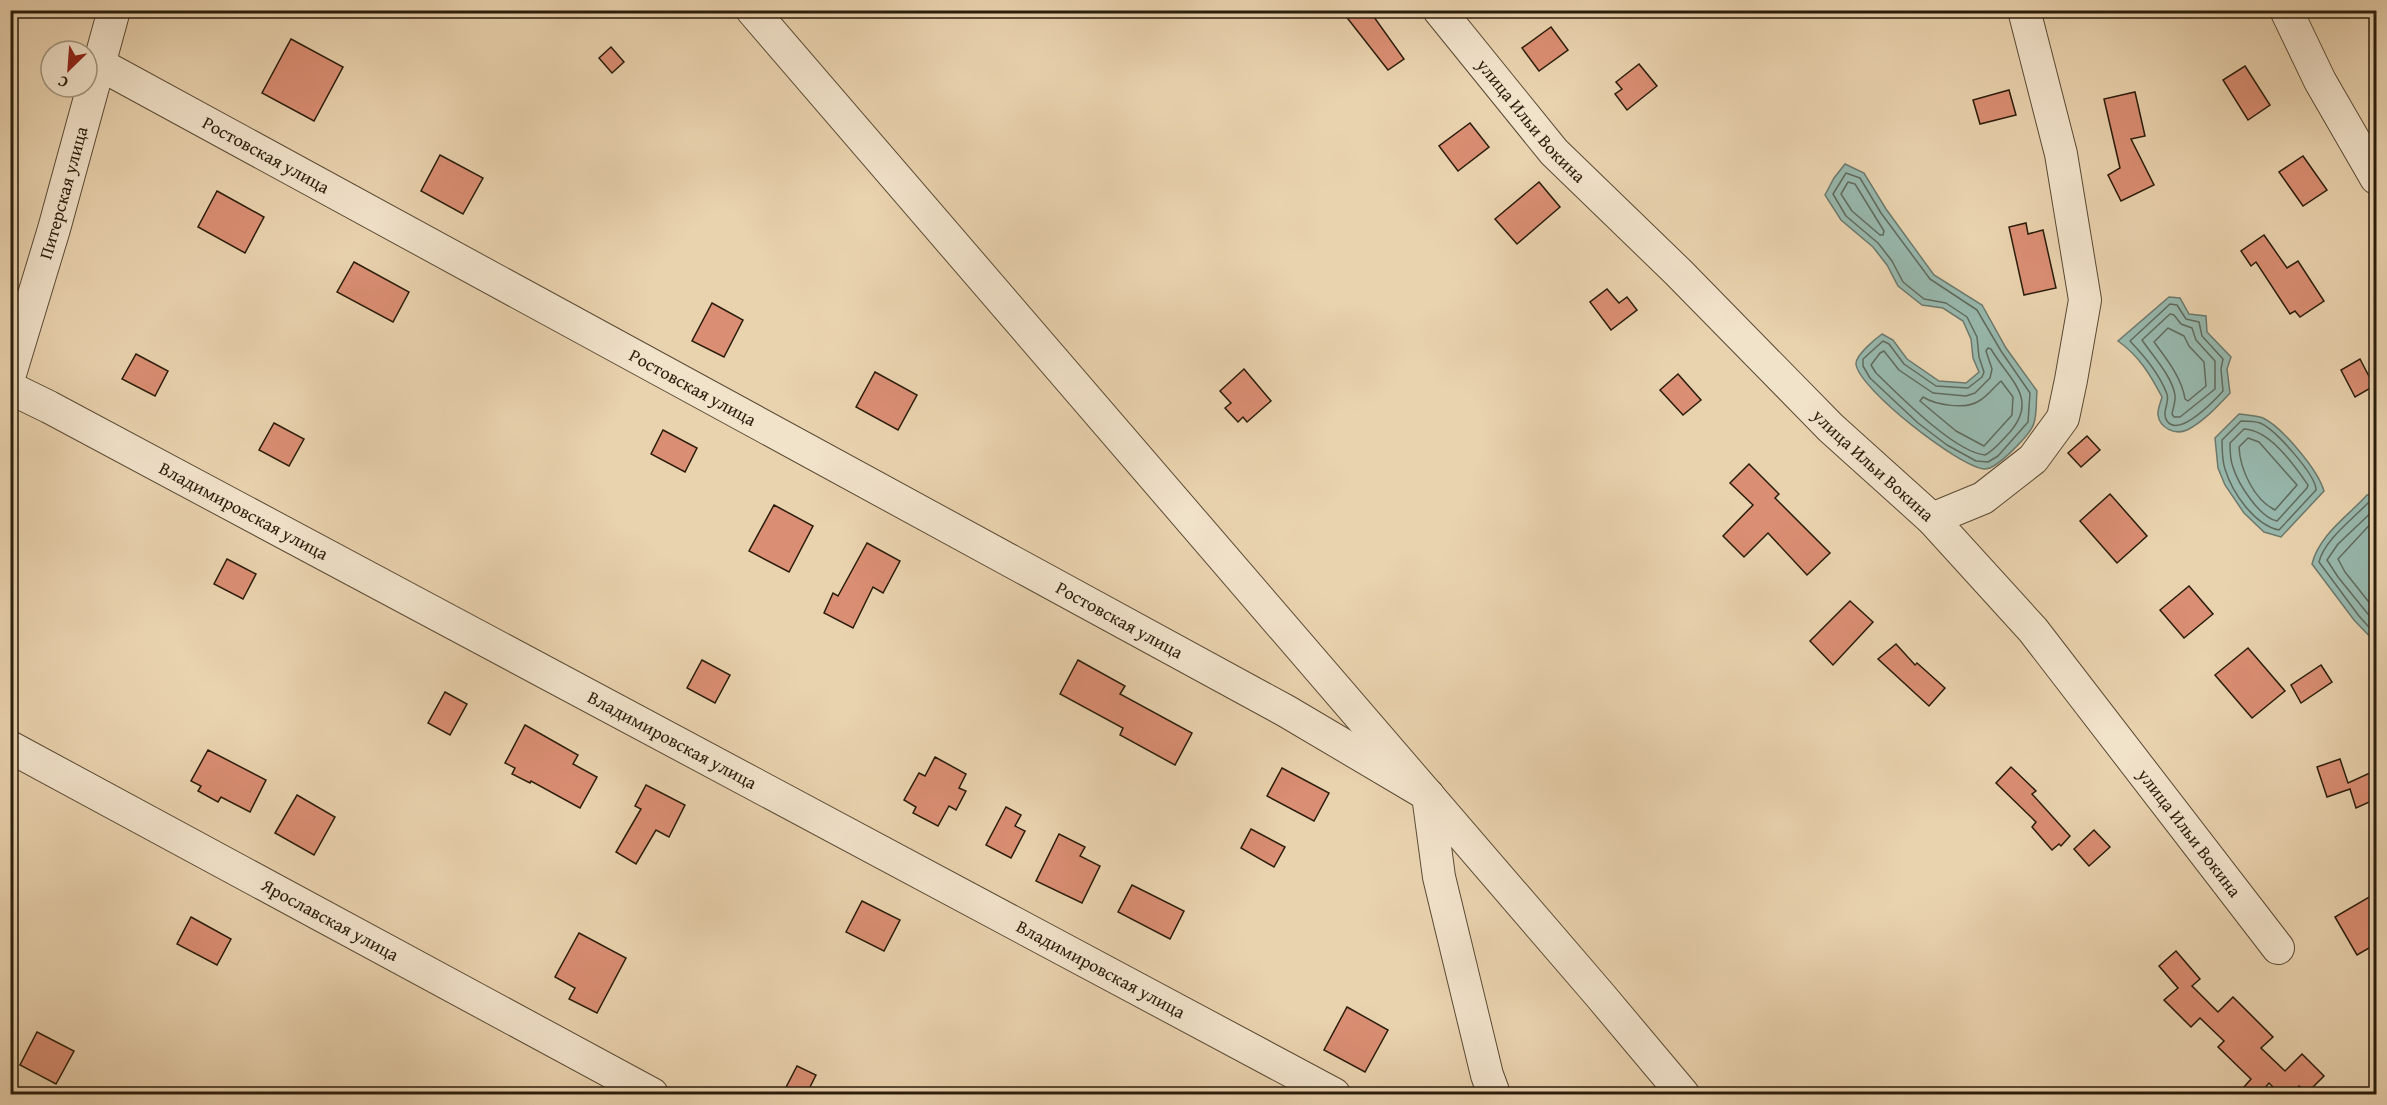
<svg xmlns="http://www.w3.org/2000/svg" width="2387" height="1105" font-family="'Gentium Book Plus',serif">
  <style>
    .water { fill: #97b7ac; stroke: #6c796c; stroke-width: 1.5 }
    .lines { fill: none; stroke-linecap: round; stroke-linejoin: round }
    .shore { stroke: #616a5c; stroke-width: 1.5 }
    .building { fill: #da8e73; stroke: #2b1d0b; stroke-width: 1.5 }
    .minor-casing { stroke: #5a4a34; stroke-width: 34 }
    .minor { stroke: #f1e2ca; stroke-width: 32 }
    .labels { text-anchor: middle; stroke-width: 6; stroke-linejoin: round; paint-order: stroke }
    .street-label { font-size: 18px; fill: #2b1d0b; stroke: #f1e2ca }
  </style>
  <rect width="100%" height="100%" fill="#e9d2ae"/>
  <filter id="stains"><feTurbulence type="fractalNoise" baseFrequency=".00333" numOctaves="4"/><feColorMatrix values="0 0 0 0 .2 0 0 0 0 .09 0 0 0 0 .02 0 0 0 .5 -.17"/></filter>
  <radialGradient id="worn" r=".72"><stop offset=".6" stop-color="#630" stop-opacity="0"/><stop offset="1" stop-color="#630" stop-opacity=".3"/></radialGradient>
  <!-- water -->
  <g class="water">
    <path d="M1845,164L1864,173L1886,209L1934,275L1982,305L2006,348L2037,391C2036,401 2037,414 2034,423C2031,434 1997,469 1985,469C1960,468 1858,388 1856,364C1855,356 1875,339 1882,334L1893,340L1907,359L1939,381L1966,383L1979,372L1973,358L1971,339L1963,321L1943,308L1922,305L1898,286L1887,265L1873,247L1841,220L1825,195L1834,178Z"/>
    <path d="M2169,297L2180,298L2189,314L2206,316L2207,332L2231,357L2227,369L2230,393C2218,406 2203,422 2187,430C2176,435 2160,429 2158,415C2157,410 2161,402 2162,397C2150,374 2139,356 2118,341Z"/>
    <path d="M2239,414C2247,415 2256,415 2263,418C2282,427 2318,470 2324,491L2281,537L2264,532L2244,513L2225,485L2218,468L2215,438Z"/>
    <path d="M2376,494V643L2354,620L2312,564C2319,535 2348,516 2367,495Z"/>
  </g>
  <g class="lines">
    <!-- shore -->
    <g class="shore">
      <path d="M1846,173L1860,178L1881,213L1930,279L1977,310L2001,351L2030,393L2028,422L1998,456L1988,462L1976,461L1947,445L1918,423L1870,378L1863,366V359L1883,341L1889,344L1904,364L1936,386L1968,388L1982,377L1984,372L1979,357L1977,337L1967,317L1946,303L1924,299L1903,282L1892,261L1878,243L1846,216L1833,194Z"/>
      <path d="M1848,182L1855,184L1884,231L1883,235H1880L1852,211L1841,194Z"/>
      <path d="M2170,304L2177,305L2186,319L2199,322L2202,336L2223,359L2221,369L2223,391C2214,401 2179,438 2167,421C2161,412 2170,403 2167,394C2159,373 2144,356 2130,341Z"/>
      <path d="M2170,314L2174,315L2181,324L2192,328L2196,340L2215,361V389L2180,417H2174L2172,414C2173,408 2176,401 2175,395C2172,376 2152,355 2142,340Z"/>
      <path d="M2168,328L2184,336L2189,346L2204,362L2206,386L2188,401L2185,399C2182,378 2166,358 2154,342Z"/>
      <path d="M1988,348L1991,349C2009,380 2039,398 2010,432C2002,440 1996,449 1985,455C1954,452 1899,395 1876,373L1871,365L1880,353L1884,351L1899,370L1933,393L1966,396L1975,393L1990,378L1992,369L1986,351Z"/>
      <path d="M2001,381L2013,397L2012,415L1984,446L1956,431L1920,401L1923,397C1936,405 1965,410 1979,401C1988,396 1994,387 2001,381Z"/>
      <path d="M2241,421C2247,421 2254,421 2260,423C2275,429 2316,475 2316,490L2279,530C2254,525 2232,492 2225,469C2222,460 2222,449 2222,440Z"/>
      <path d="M2244,429C2270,430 2294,465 2308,485L2307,488L2277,521C2260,518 2238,484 2233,467C2230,460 2230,451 2230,443Z"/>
      <path d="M2248,438L2259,442L2297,485L2275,510C2254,500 2240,469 2239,447Z"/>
      <path d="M2376,500L2370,501C2354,518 2324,540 2319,562L2359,616L2376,635"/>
      <path d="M2376,508L2338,544L2327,560L2338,577L2376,624"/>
      <path d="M2376,518L2338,559L2345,572L2376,611"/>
    </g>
  </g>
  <!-- building -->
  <g class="building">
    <path d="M1341,10H1369L1404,59L1388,70Z"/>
    <path d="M1551,27L1568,50L1539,71L1522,48Z"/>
    <path d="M291,39L343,67L314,121L262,93Z"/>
    <path d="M611,47L624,62L612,73L599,58Z"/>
    <path d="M1639,64L1657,86L1627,110L1615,94L1622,89L1616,82Z"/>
    <path d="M2245,66L2270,105L2248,120L2223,80Z"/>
    <path d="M2009,90L2016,115L1980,124L1973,100Z"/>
    <path d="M2135,92L2145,136L2131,139L2154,185L2121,201L2108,175L2120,168L2104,99Z"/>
    <path d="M1470,123L1489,147L1458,171L1439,146Z"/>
    <path d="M440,155L483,178L463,214L421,191Z"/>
    <path d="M2303,156L2327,190L2303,206L2279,172Z"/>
    <path d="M1539,182L1560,207L1517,244L1495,219Z"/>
    <path d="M217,191L264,217L245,253L198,227Z"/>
    <path d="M2026,223L2028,234L2043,230L2056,288L2024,295L2009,227Z"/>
    <path d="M2264,235L2287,268L2298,261L2324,301L2300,317L2295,311L2290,314L2256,262L2251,266L2241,251Z"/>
    <path d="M354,262L409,292L393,322L337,292Z"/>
    <path d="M1607,289L1619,303L1627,297L1637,310L1611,330L1590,302Z"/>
    <path d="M712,303L743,320L724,357L692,341Z"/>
    <path d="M136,354L168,371L155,396L122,379Z"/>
    <path d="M2360,359L2374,386L2355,397L2341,370Z"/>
    <path d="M1244,369L1271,401L1247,422L1243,417L1238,422L1225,408L1231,403L1220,391Z"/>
    <path d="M875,372L917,395L898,430L856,407Z"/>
    <path d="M1678,374L1701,400L1683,415L1660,390Z"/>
    <path d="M274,423L304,439L289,466L259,450Z"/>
    <path d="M663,430L697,448L685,472L651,454Z"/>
    <path d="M2087,436L2100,450L2081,467L2068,453Z"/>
    <path d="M1749,464L1779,494L1775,498L1830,553L1807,575L1768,533L1744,557L1723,536L1753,505L1730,483Z"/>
    <path d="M2110,494L2147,536L2117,563L2080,521Z"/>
    <path d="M774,505L813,526L789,572L749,551Z"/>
    <path d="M867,543L900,561L883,593L873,587L853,628L824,613L833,593L838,596Z"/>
    <path d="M227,559L256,574L243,599L214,584Z"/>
    <path d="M2189,586L2213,614L2184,638L2160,610Z"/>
    <path d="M1850,601L1873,622L1833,665L1810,641Z"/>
    <path d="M1896,644L1915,665L1917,663L1945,688L1929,706L1878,659Z"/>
    <path d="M2248,648L2285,691L2252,718L2215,675Z"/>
    <path d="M702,660L730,675L715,703L687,688Z"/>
    <path d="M1078,660L1125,686L1120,694L1192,733L1175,765L1120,735L1123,728L1060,694Z"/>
    <path d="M2321,665L2332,682L2301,703L2291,685Z"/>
    <path d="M445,692L467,704L450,735L428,723Z"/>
    <path d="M525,725L578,755L573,764L597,777L580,808L531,781L530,783L512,774L515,768L505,763Z"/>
    <path d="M208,750L266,780L250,812L221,797L218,802L198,791L201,786L191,781Z"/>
    <path d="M935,757L966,774L959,788L966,791L956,810L949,806L938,826L913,813L916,807L904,800L919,773L925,776Z"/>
    <path d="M2340,759L2348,783L2372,772L2376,782V799L2356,808L2350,789L2327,797L2317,767Z"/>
    <path d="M2011,767L2036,791L2032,794L2070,836L2061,846L2059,844L2052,850L2032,827L2036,822L1996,783Z"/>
    <path d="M1282,768L1329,793L1314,821L1267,796Z"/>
    <path d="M646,785L685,805L669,837L656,830L636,864L616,852L641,809L635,806Z"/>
    <path d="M297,795L335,817L314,855L275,833Z"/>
    <path d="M1006,807L1021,815L1015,826L1025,831L1011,858L986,845Z"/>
    <path d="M1251,829L1285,847L1274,867L1241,848Z"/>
    <path d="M2094,830L2110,847L2089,866L2074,849Z"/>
    <path d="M1059,834L1085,847L1080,856L1100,866L1082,903L1036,881Z"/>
    <path d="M1132,885L1184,911L1170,939L1118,912Z"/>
    <path d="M2376,893V944L2357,955L2335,917Z"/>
    <path d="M862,901L900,920L884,951L846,932Z"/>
    <path d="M191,917L231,939L217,965L177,944Z"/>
    <path d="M579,933L626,958L597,1013L569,999L575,988L555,977Z"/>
    <path d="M2176,951L2200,979L2192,986L2218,1012L2233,997L2273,1037L2261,1048L2285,1071L2302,1054L2324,1076L2307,1093L2299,1086L2291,1095H2281L2269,1083L2259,1095H2237L2251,1079L2218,1047L2224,1041L2200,1018L2191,1027L2164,1000L2178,988L2159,966Z"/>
    <path d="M1347,1007L1388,1030L1365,1072L1324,1050Z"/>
    <path d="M37,1032L74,1051L56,1084L20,1065Z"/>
    <path d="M797,1066L816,1075L806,1095H782Z"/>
  </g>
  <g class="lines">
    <!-- minor casing -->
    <g class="minor-casing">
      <g id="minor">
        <path d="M752,10L1599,994L1683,1094"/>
        <path id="s1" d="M1439,10L1554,152L1678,272L1831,428L1932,519L2033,630L2278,948"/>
        <path d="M2286,10L2320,81L2376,178"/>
        <path id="s2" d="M99,64L1286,711L1428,795L1439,877L1487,1075L1494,1094"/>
        <path id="s3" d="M10,374L54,229L114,10"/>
        <path id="s4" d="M10,388L49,407L1334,1094"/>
        <path d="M1932,519L1983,498L2033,459L2063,418L2071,380L2085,300L2061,154L2024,10"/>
        <path id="s5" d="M10,747L652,1094"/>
      </g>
    </g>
    <!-- minor -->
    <use href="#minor" class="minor"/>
  </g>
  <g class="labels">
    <!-- street labels -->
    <g class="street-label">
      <text dy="6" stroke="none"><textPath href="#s1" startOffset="144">улица Ильи Вокина</textPath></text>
      <text dy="6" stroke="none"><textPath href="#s2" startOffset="190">Ростовская улица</textPath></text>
      <text dy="6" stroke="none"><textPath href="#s3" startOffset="189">Питерская улица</textPath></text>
      <text dy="6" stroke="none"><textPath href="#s2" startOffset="676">Ростовская улица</textPath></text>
      <text dy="6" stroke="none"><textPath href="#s1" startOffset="630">улица Ильи Вокина</textPath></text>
      <text dy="6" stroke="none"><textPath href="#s4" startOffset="264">Владимировская улица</textPath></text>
      <text dy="6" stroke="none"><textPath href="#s2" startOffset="1162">Ростовская улица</textPath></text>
      <text dy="6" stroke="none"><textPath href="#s4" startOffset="750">Владимировская улица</textPath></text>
      <text dy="6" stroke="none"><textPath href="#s1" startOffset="1116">улица Ильи Вокина</textPath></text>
      <text dy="6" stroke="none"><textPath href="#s5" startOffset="364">Ярославская улица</textPath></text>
      <text dy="6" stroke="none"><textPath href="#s4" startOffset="1236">Владимировская улица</textPath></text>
    </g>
  </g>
  <!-- margin -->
  <rect width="2387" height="1105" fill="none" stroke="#e9d2ae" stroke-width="36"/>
  <rect x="12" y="12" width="2363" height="1081" fill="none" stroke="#2b1d0b" stroke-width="3"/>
  <rect x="18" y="18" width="2351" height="1069" fill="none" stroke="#2b1d0b" stroke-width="1.5"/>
  <!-- north arrow -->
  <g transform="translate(69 69) rotate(205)"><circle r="28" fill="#f1e2ca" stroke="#a2937e" stroke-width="1.5"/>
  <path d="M0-4.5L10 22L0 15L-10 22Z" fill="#8f2418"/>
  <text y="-9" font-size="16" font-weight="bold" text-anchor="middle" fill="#2b1d0b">С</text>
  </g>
  <rect width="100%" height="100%" filter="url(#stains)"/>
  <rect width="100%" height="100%" fill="url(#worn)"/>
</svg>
